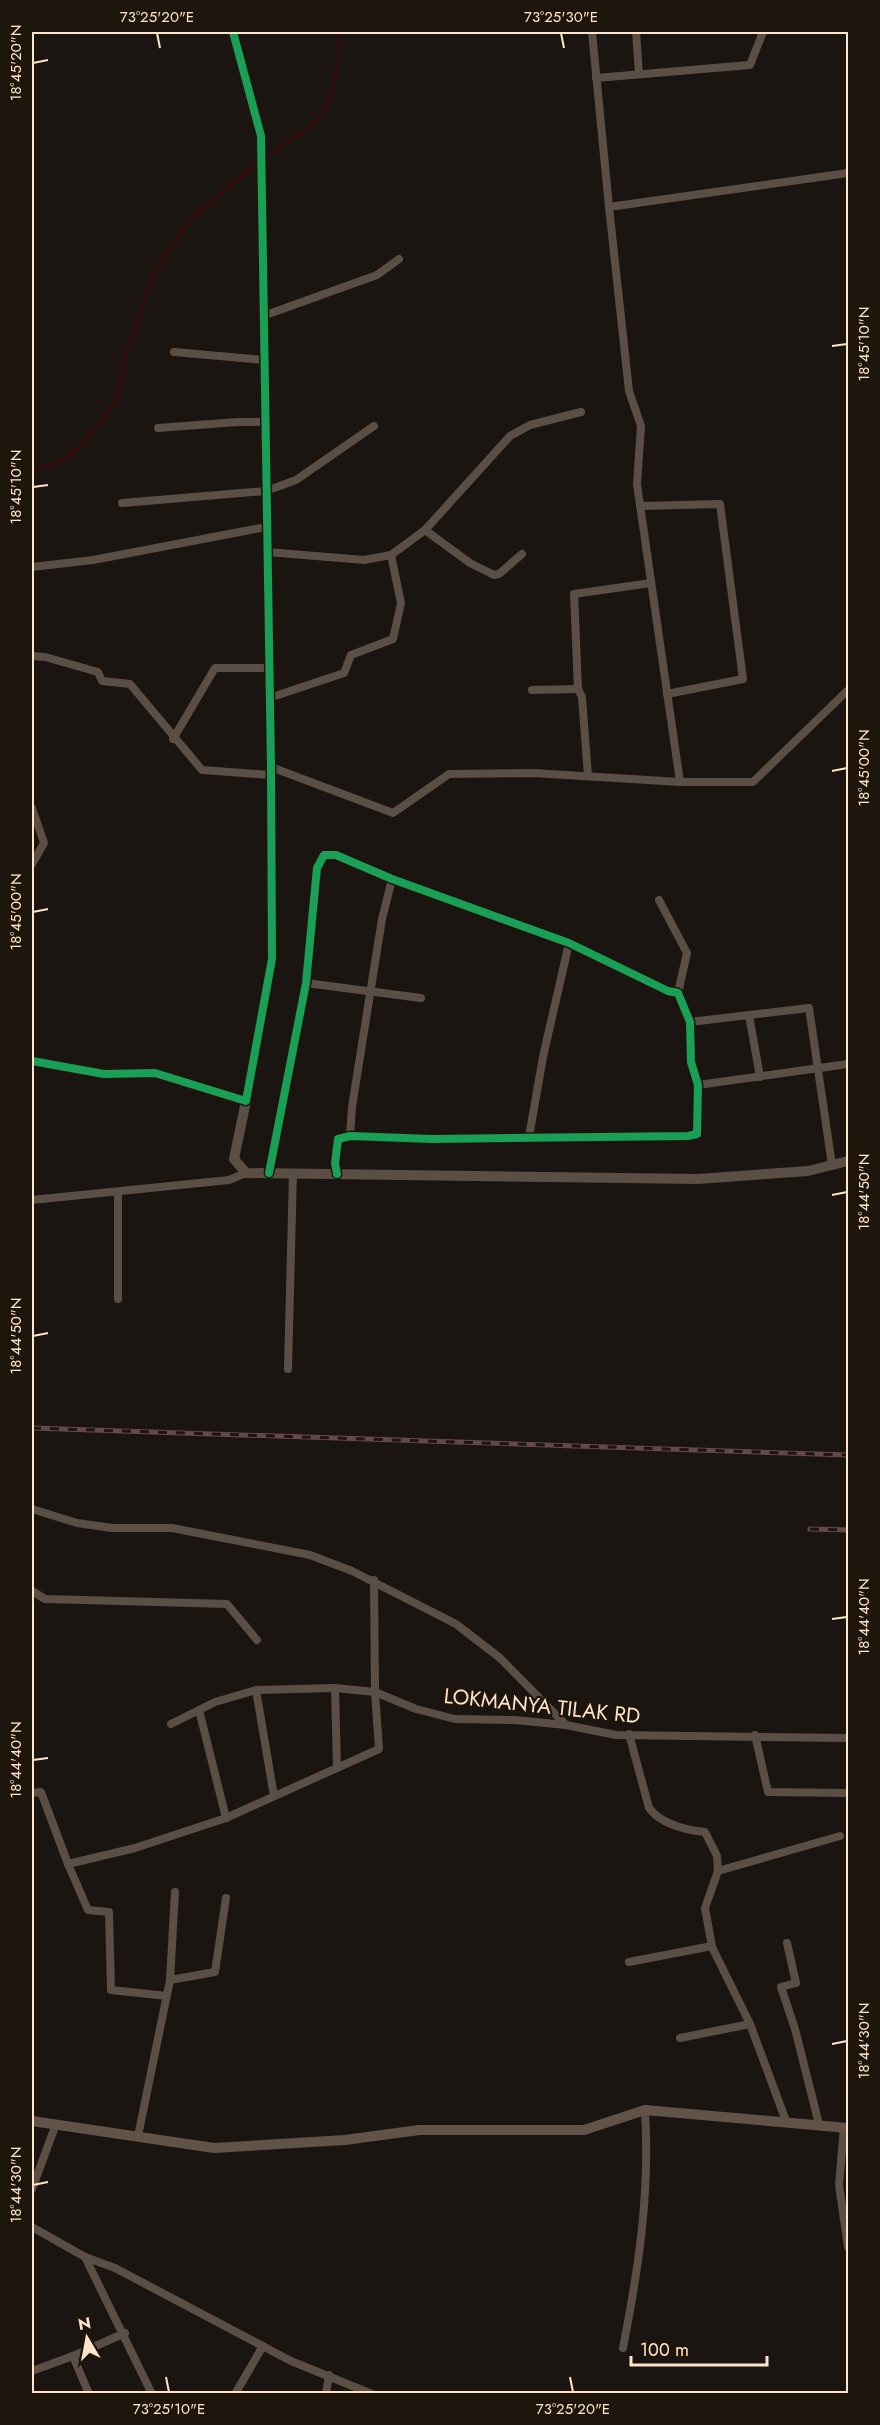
<svg xmlns="http://www.w3.org/2000/svg" width="880" height="2425" font-family="Jost,sans-serif">
  <style>
    .lines { fill: none; stroke-linecap: round; stroke-linejoin: round }
    .stream { stroke: #370b0a; stroke-width: 3 }
    .minor { stroke: #5b4f45; stroke-width: 8 }
    .tertiary { stroke: #5b4f45; stroke-width: 10 }
    .secondary { stroke: #615347; stroke-width: 10 }
    .rail-casing { stroke: #66474e; stroke-width: 5 }
    .rail { stroke: #1e160c; stroke-width: 3; stroke-dasharray: 9; stroke-linecap: butt }
    .cycleway-casing { stroke: #1e160c; stroke-width: 11 }
    .cycleway { stroke: #1a9f57; stroke-width: 8 }
    .ticks { fill: none; stroke: #fee4ca; stroke-width: 2 }
    .labels { text-anchor: middle; stroke-width: 4.5; stroke-linejoin: round; paint-order: stroke }
    .street-label { font-size: 21px; fill: #fee4ca; stroke: #1e160c }
    .neatline { fill: none; stroke: #fee4ca; stroke-width: 2 }
    .ticks-label { font-size: 15px; text-anchor: middle; fill: #fee4ca }
  </style>
  <rect width="100%" height="100%" fill="#1a1510"/>
  <g class="lines">
    <!-- stream -->
    <g class="stream">
      <path d="M263,158C280,147 298,137 313,123C335,104 339,59 339,32"/>
      <path d="M32,471L65,459L80,446L104,418L118,394L125,357L154,272L190,220L258,162"/>
    </g>
    <!-- minor -->
    <g class="minor">
      <path d="M592,32L609,207"/>
      <path d="M636,32L639,74"/>
      <path d="M596,78L750,65L763,32"/>
      <path d="M263,316L377,275L399,259"/>
      <path d="M174,352L264,360"/>
      <path d="M158,428L238,422H265"/>
      <path d="M122,503L266,491L296,480L374,426"/>
      <path d="M640,506L720,504L743,679L667,694"/>
      <path d="M425,530L470,563L494,575L499,574L522,554"/>
      <path d="M267,552L364,560L391,555L425,530L510,436L530,425L581,412"/>
      <path d="M32,567L93,560L266,527"/>
      <path d="M32,656L45,657L98,672L102,681L130,684L202,770L271,775"/>
      <path d="M532,690L578,689"/>
      <path d="M269,698L344,673L351,655L393,639L401,603L391,555"/>
      <path d="M173,739L215,668H269"/>
      <path d="M271,767L393,813L449,774L533,773L680,782H753L848,690"/>
      <path d="M588,776L582,697L578,689L574,594L651,583"/>
      <path d="M680,782L637,484L641,426L629,391L609,207L848,173"/>
      <path d="M32,808L44,843L32,864"/>
      <path d="M659,900L687,953L678,993"/>
      <path d="M306,983L421,998"/>
      <path d="M749,1015L760,1077"/>
      <path d="M690,1022L809,1008L832,1165"/>
      <path d="M698,1085L848,1064"/>
      <path d="M350,1136L352,1107L382,919L392,879"/>
      <path d="M529,1137L543,1057L569,943"/>
      <path d="M269,1173L306,983L317,868L324,855H336L392,879L569,943L668,991L678,993L690,1022L691,1062L698,1085L697,1134L688,1136L432,1139L350,1136L338,1139L335,1163L337,1174"/>
      <path d="M118,1193V1299"/>
      <path d="M32,1200L229,1180L246,1173"/>
      <path d="M288,1369L293,1173"/>
      <path d="M32,1509L77,1523L112,1528H172L310,1555L352,1571L456,1624L500,1658L566,1725"/>
      <path d="M32,1591L45,1599L227,1604L257,1640"/>
      <path d="M335,1688L337,1768"/>
      <path d="M256,1690L274,1796"/>
      <path d="M199,1710L226,1818"/>
      <path d="M171,1724L215,1702L256,1690L335,1688L375,1692L416,1709L455,1719L515,1720L566,1725L616,1735L848,1738"/>
      <path d="M629,1734L649,1808C662,1825 686,1830 705,1832L717,1856L718,1871L705,1908L712,1947L750,2024L786,2121"/>
      <path d="M755,1735L768,1792L848,1793"/>
      <path d="M32,1793L41,1792L68,1864L88,1910L109,1912L111,1990L167,1996"/>
      <path d="M68,1864L135,1848L226,1818L379,1749L375,1692L374,1580"/>
      <path d="M718,1871L840,1836"/>
      <path d="M787,1943L796,1983L781,1987L795,2029L819,2124"/>
      <path d="M629,1962L712,1946"/>
      <path d="M170,1980L215,1972L226,1898"/>
      <path d="M680,2038L750,2024"/>
      <path d="M844,2127L839,2185L848,2247"/>
      <path d="M138,2136L170,1980L175,1892"/>
      <path d="M32,2189L56,2124"/>
      <path d="M32,2227L85,2257L115,2268L291,2361L372,2394"/>
      <path d="M85,2257L152,2394"/>
      <path d="M623,2348C639,2265 650,2195 645,2110"/>
      <path d="M73,2356L89,2394"/>
      <path d="M32,2371L73,2356L125,2333"/>
      <path d="M235,2394L263,2346"/>
      <path d="M326,2394L329,2375"/>
    </g>
    <!-- tertiary -->
    <g class="tertiary">
      <path d="M32,1061L104,1074L155,1073L246,1101L272,959L271,767L261,136L233,32"/>
      <path d="M246,1101L234,1159L246,1173L698,1179L808,1171L848,1161"/>
    </g>
    <!-- secondary -->
    <path class="secondary" d="M32,2121L214,2148L345,2140L419,2130H584L645,2110L848,2128"/>
    <!-- rail casing -->
    <g class="rail-casing">
      <g id="rail">
        <path d="M32,1428L848,1455"/>
        <path d="M810,1529L848,1530"/>
      </g>
    </g>
    <!-- rail -->
    <use href="#rail" class="rail"/>
    <!-- cycleway casing -->
    <g class="cycleway-casing">
      <g id="cycleway">
        <path d="M32,1061L104,1074L155,1073L246,1101L272,959L271,767L261,136L233,32"/>
        <path d="M269,1173L306,983L317,868L324,855H336L392,879L569,943L668,991L678,993L690,1022L691,1062L698,1085L697,1134L688,1136L432,1139L350,1136L338,1139L335,1163L337,1174"/>
      </g>
    </g>
    <!-- cycleway -->
    <use href="#cycleway" class="cycleway"/>
  </g>
  <!-- ticks -->
  <path class="ticks" d="M157,33L160,48M561,33L564,48M33,63L48,60M832,346L847,344M33,487L48,485M832,771L847,768M33,912L48,909M832,1195L847,1192M33,1336L48,1333M832,1619L847,1617M33,1760L48,1758M832,2044L847,2041M33,2185L48,2182M166,2377L169,2392M570,2377L573,2392"/>
  <g class="labels">
    <!-- street labels -->
    <g class="street-label">
      <text transform="translate(542 1706) rotate(6)" y="7">LOKMANYA TILAK RD</text>
    </g>
  </g>
  <!-- border -->
  <rect width="880" height="2425" fill="none" stroke="#1e160c" stroke-width="66"/>
  <!-- north arrow -->
  <g transform="translate(87 2338) rotate(350)" stroke="#1e160c" stroke-width="4.5" paint-order="stroke">
  <path d="M0-4.5L10 22L0 15L-10 22Z" fill="#fee4ca"/>
  <text y="-9" font-size="16" font-weight="bold" text-anchor="middle" fill="#fee4ca">N</text>
  </g>
  <!-- scale -->
  <path d="M631 2356v9h136v-9" fill="none" stroke="#fee4ca" stroke-width="3"/>
  <text x="640" y="2356" font-size="18" fill="#fee4ca" stroke="#1e160c" stroke-width="4.5" paint-order="stroke">100 m</text>
  <rect x="33" y="33" width="814" height="2359" class="neatline"/>
  <g class="ticks-label">
    <text x="157" y="22">73°25'20"E</text>
    <text x="561" y="22">73°25'30"E</text>
    <text transform="translate(16 63) rotate(-90)" y="5">18°45'20"N</text>
    <text transform="translate(864 344) rotate(-90)" y="5">18°45'10"N</text>
    <text transform="translate(16 487) rotate(-90)" y="5">18°45'10"N</text>
    <text transform="translate(864 768) rotate(-90)" y="5">18°45'00"N</text>
    <text transform="translate(16 912) rotate(-90)" y="5">18°45'00"N</text>
    <text transform="translate(864 1192) rotate(-90)" y="5">18°44'50"N</text>
    <text transform="translate(16 1336) rotate(-90)" y="5">18°44'50"N</text>
    <text transform="translate(864 1617) rotate(-90)" y="5">18°44'40"N</text>
    <text transform="translate(16 1760) rotate(-90)" y="5">18°44'40"N</text>
    <text transform="translate(864 2041) rotate(-90)" y="5">18°44'30"N</text>
    <text transform="translate(16 2185) rotate(-90)" y="5">18°44'30"N</text>
    <text x="169" y="2414">73°25'10"E</text>
    <text x="573" y="2414">73°25'20"E</text>
  </g>
</svg>
